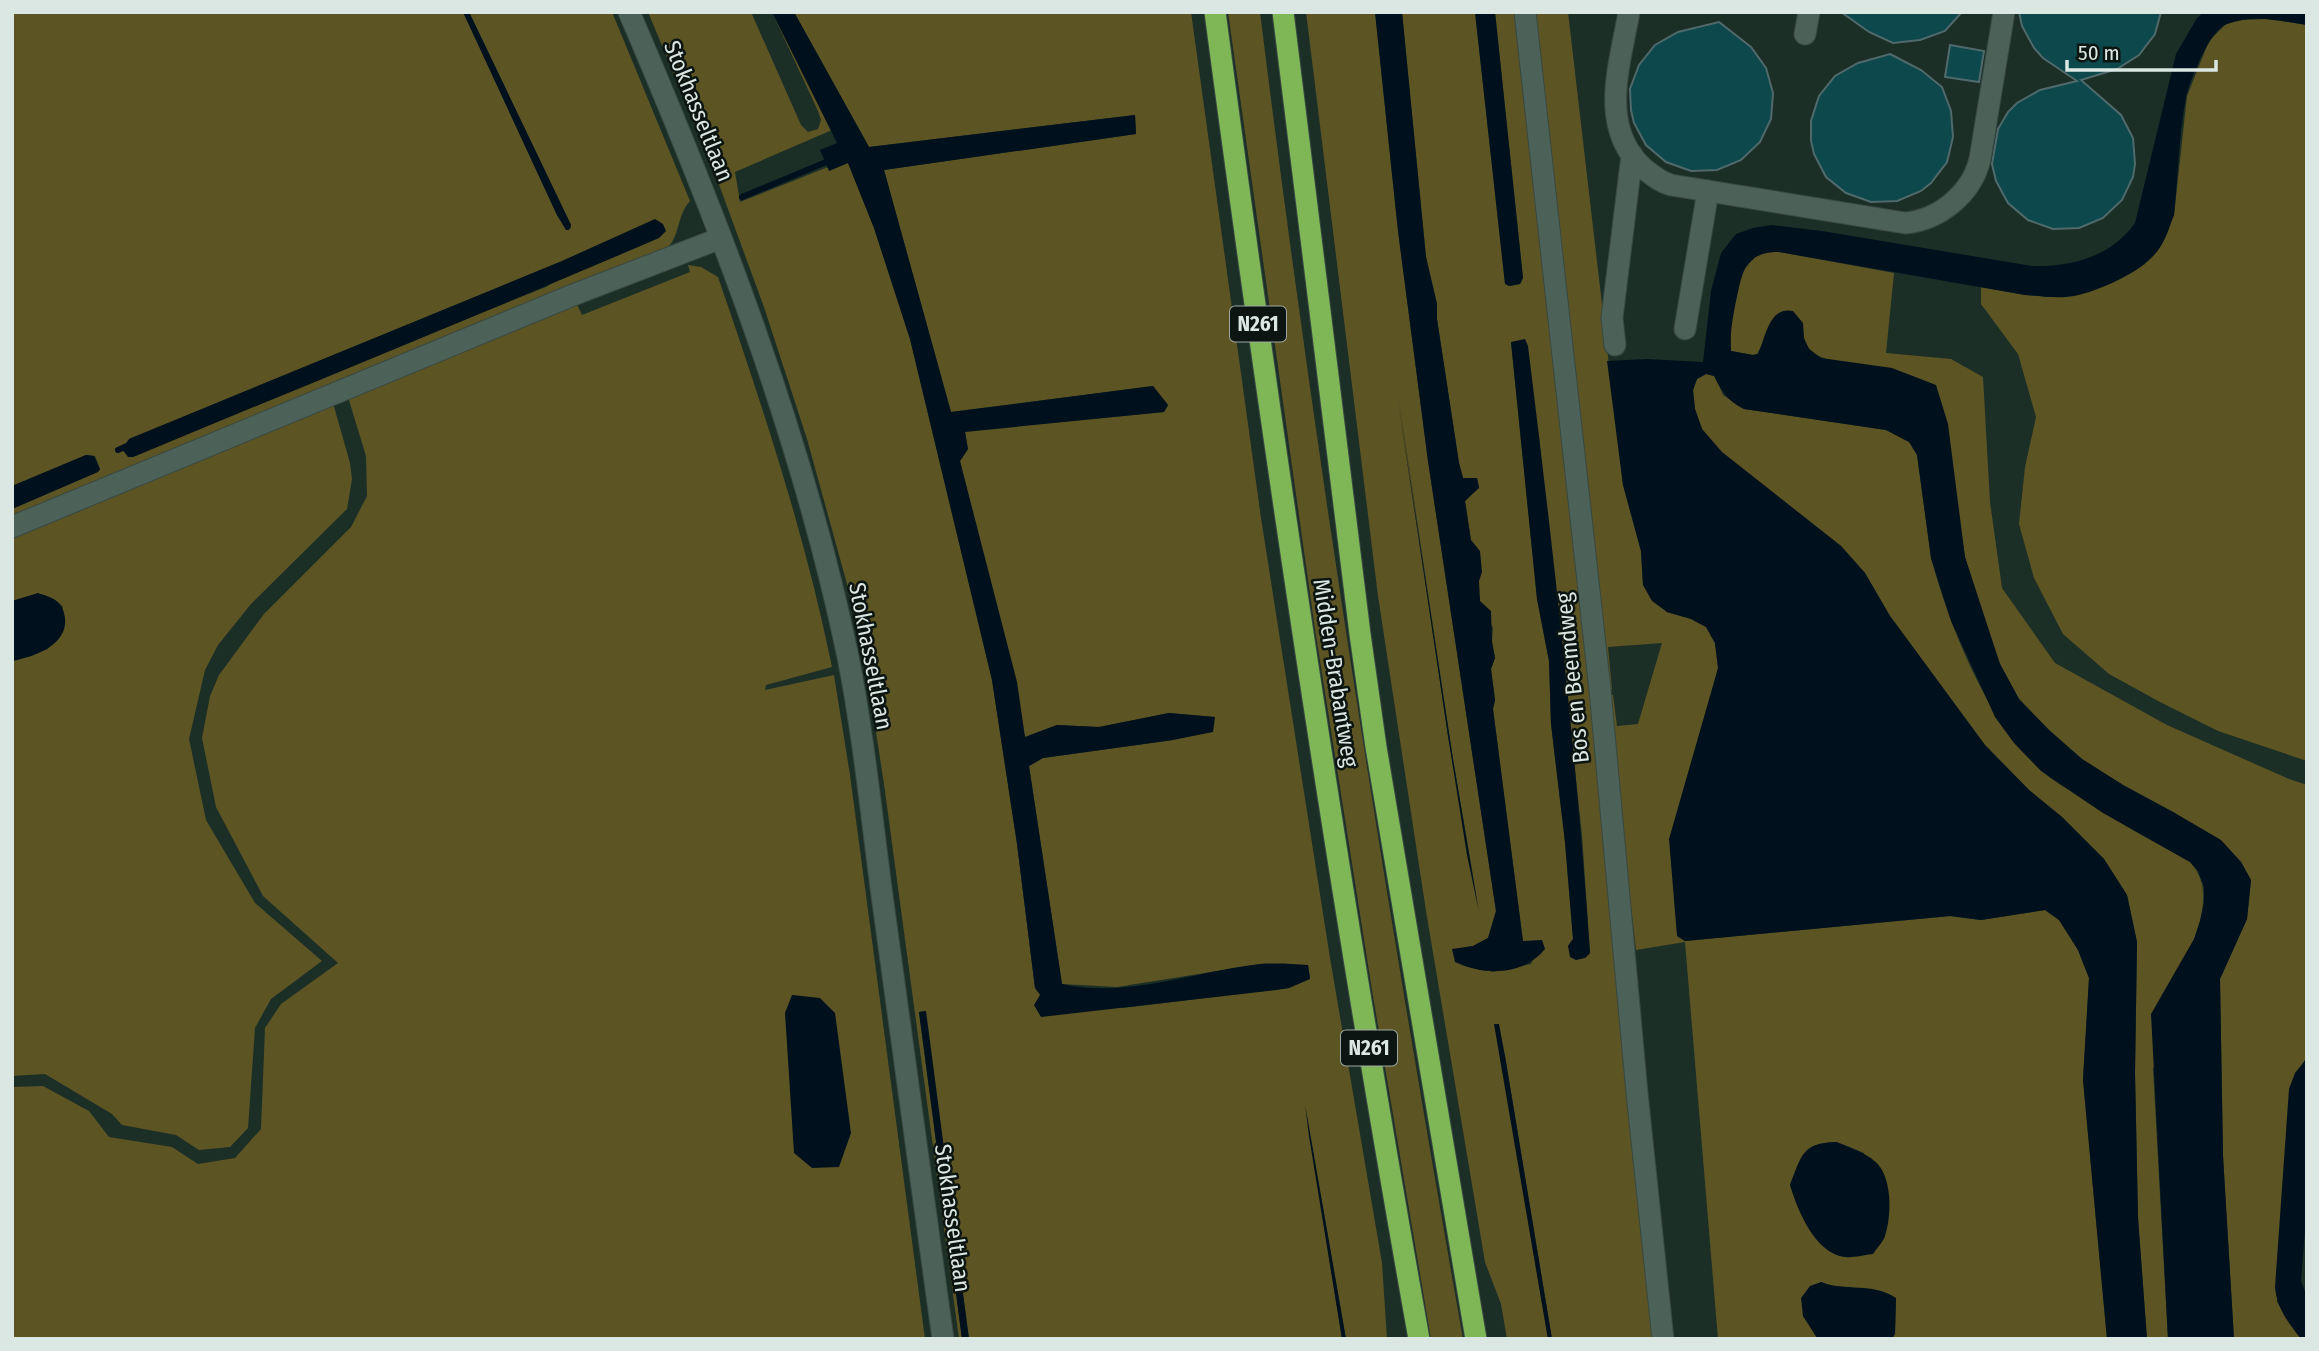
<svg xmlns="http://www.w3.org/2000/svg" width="2319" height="1351" font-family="'Fira Sans Condensed',sans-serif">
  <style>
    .green { fill: #5d5424; fill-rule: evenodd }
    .water { fill: #00111d }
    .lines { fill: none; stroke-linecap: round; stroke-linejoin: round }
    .stream { stroke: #00111d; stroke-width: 6 }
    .building { fill: #0c484c; stroke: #50696b; stroke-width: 2 }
    .minor-casing { stroke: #384942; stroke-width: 23 }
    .highway-casing { stroke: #384942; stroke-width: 23 }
    .minor { stroke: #4c6158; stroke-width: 21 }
    .highway { stroke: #80b756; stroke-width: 21 }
    .labels { text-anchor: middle; stroke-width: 5; stroke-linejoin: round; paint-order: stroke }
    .shield { fill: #0c1511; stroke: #9da8a3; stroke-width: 2 }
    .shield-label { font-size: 21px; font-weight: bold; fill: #dbe7e2 }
    .street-label { font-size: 23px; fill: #dbe7e2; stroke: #0c1511 }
  </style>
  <rect width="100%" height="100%" fill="#1b2f27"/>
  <!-- green -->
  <g class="green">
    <path d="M12,12H463L557,215L567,230L571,228V225L469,12H612L690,201C676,216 681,237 665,250L12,522V509L97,472L100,469L95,456L86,455L12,486ZM655,220L546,287L414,339L133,457L129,439L562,261Z"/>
    <path d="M648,12H751L801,125L808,132L818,129L821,120L818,111L772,12L832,130L735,172L740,202L828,167L830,170L848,163L874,228L910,339L992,680L1017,844L1035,988L1123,1008L1289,988L1310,978L1308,965L1261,964L1117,987L1062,984L1029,766L1043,758L1173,740L1215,717L1169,713L1099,727L1057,725L1025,737L960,461L968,449L965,431L1164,412L1168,405L1153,386L951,412L884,170L1136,134L1135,115L869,147L794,12H1191L1261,518L1330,958L1382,1263L1387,1339H1346L1307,1118L1342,1339H969L925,1011L919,1012L962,1339H959L884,784L867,674L855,613L807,439L764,307L710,160Z"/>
    <path d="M1228,12H1260C1315,456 1385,898 1463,1339H1431L1372,990L1315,629Z"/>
    <path d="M1306,12H1375L1398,231L1428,461L1496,911L1488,938L1473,946L1452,950L1492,972L1531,964L1542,940L1523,942L1493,709L1495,700L1491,669L1495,658L1492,642L1493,628L1480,601L1465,501L1479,487L1477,478H1463L1459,463L1437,319V304L1426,257L1402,12H1475L1505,283L1509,286L1520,284L1523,278L1495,12H1520L1558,346L1656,1339H1552L1505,1056L1495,1024L1548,1339H1507L1501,1304L1485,1262L1426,911L1378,596ZM1511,342L1539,438L1582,835L1590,953L1585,958L1568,946L1573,939L1565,842L1551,724L1549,661L1537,599ZM1398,394L1453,759L1479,911L1448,736Z"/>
    <path d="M1532,12H1568L1623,485L1641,551L1643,585L1667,612L1691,619L1706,627L1715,643L1718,668L1677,936L1685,941L1950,916L1981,920L2045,910L2059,920L2078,950L2089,978L2083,1080L2107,1339H1892L1895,1333L1896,1298L1850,1287L1832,1286L1821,1282L1803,1316L1819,1339H1718L1685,942L1636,950L1607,695H1613L1617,726L1638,724L1662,643L1608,647L1612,689L1607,690ZM1837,1142L1864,1153L1843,1257C1808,1238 1805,1220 1790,1185C1802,1155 1802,1143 1837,1142Z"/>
    <path d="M2267,19L2307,25V761L2218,731L2160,702L2109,674L2063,634L2034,578L2019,524L2025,467L2036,417L2018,354L1981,304V287L2025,295L2052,297L2075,295L2129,274L2145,264L2174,215L2187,96L2209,41L2226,24L2243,20Z"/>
    <path d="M1767,252H1779L1894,273L1886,353L1951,359L1983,377L1990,502L2002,588L2055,663L2167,725L2289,779L2307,785V1058L2304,1061L2277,1302L2301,1339H2234L2223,1156L2220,979L2247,919L2251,880L2241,862L2220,840L2173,812L2123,785L2082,759L2049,730L2019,699L2000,664L1982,613L1965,557L1955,492L1849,364C1831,360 1811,359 1804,339C1802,330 1804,325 1797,317L1762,345L1757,354L1753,355L1731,351L1730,327L1741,273L1756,256Z"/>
    <path d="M688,265L701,267L718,277C762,405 805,534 832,667L766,685L765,690L834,675L850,775L925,1339H12V1087L43,1086L89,1111L109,1137L172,1147L198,1164L235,1158L261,1129L265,1028L281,1004L338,963L263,896L216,807L202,738L210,696L219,675L264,614L351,527L367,496L366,456L348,397L333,403L350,463L352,479L347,509L251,604L218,645L205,670L189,739L206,820L255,903L322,961L271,999L255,1028L248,1128L230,1147L199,1150L176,1135L122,1125L112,1114L45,1074L12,1076V661L48,649L63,607C47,589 32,595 12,601V532L575,300L582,315L690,272Z"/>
    <path d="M1706,374L1715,376L1723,395L1744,409L1886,430L1909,442L1917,454L1931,558C1949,626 1988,722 2040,769C2050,779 2063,786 2075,794C2112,819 2151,840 2190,862C2206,880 2205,898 2200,921L2153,1069L2168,1339H2147L2138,1218L2135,1073L2137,942L2127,895L2104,859L2062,817L2029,790L1985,745L1890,616L1865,573L1841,546L1721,452L1702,429L1695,409L1693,390L1697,379Z"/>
  </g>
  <!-- water -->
  <g class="water">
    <path d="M463,12H469L571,225L569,230H566L557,215Z"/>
    <path d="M772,12H794L869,147L1135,115L1136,134L884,170L951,412L1153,386L1168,405L1164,412L965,432L968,449L960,461L1017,682L1025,737L1057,725L1099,727L1169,713L1215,717L1213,732L1173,740L1043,758L1029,766L1062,984C1126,999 1196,971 1260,964C1276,963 1293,964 1308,965L1310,979L1289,988L1276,990L1041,1017L1034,1005L1040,995L1035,988L1017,844L992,680L910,339L874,228L848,163L829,171L820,150L837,143Z"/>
    <path d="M1375,12H1402L1426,257L1437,304V319L1459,463L1463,478H1477L1479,488L1465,501L1471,540L1480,551L1482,572L1479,581L1480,601L1491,611L1492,642L1495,658L1491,669L1495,700L1493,709L1523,941L1542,940L1545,949C1523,976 1485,976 1455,962L1452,949L1473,946L1488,938L1496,911L1428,461L1398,231Z"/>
    <path d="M1475,12H1495L1523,278L1520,284L1509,286L1505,284Z"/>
    <path d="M2204,12H2307V25C2281,21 2252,14 2227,24C2209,31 2191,78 2186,97C2179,133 2178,179 2174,215C2169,228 2165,243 2155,254C2139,273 2099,291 2074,296C2058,299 2041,296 2025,295L1779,252C1741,252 1742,277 1735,306C1732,323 1730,333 1731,351L1753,355L1758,354C1766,337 1769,306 1793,311L1803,323L1804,338L1809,349L1821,358L1892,368L1936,385L1948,424L1965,557L2000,664L2019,699L2049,730L2082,759L2123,785L2173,812L2221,840L2241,862L2251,880L2247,919L2220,979L2223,1156L2234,1339H2168L2151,1014L2194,939L2200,921L2204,903V887L2198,871L2190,862L2103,813L2041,771L2014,743L1995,717L1951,621L1931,558L1917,455L1909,442L1886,430L1744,409C1728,401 1722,392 1714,376L1706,374L1697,379L1693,390L1695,409L1702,429L1722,452L1841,546L1865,573L1890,616L1985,745L2029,790L2062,817L2104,859L2127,895L2137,942L2135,1073L2138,1218L2147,1339H2107L2083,1080L2089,978L2078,950L2059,920L2045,910L1981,920L1950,916L1685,941L1677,936L1669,839L1718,668L1715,643L1706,627L1691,619L1667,612L1652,601L1643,585L1641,551L1623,485L1607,361L1647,359L1703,362L1711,291L1721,253L1736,234L1753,228L1772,225L1822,231L2032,266C2071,267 2111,257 2135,223L2176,54L2197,18Z"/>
    <path d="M655,219L663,224L666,231L659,238C485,313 308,384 133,457H128L122,449L129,439L562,261Z"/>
    <path d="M1525,339L1528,346C1553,548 1576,750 1590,953L1585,958L1576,960L1570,957L1568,946L1573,939L1565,842L1551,724L1549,661L1537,599L1511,342Z"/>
    <path d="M1397,394L1453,759L1479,912L1467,855L1448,736Z"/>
    <path d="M86,455L94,456L100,469L98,472L12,509V486Z"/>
    <path d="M38,593C53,598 63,601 65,618C68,645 34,657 12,661V601Z"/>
    <path d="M792,995L820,998L835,1013L851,1133L839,1167L812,1168L794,1153L785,1013Z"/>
    <path d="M926,1011L969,1339H962L919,1012Z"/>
    <path d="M1494,1024H1499L1505,1056L1552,1339H1548Z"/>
    <path d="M2307,1058V1205L2301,1281L2307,1296V1339H2301C2288,1322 2277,1309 2275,1287L2289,1089L2295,1073Z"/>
    <path d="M1305,1104L1346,1339H1342L1309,1136Z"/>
    <path d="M1836,1142C1851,1148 1874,1155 1882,1170C1892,1188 1891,1218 1885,1236C1883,1242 1877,1248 1873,1254C1864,1255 1854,1258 1845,1257C1815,1254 1797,1209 1790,1185C1802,1155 1802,1143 1836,1142Z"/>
    <path d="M1821,1282C1846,1292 1873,1282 1896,1298L1895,1334L1892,1339L1817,1338L1803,1316L1801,1298L1810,1286Z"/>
  </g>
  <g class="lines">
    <!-- stream -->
    <g class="stream">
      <path d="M742,197L831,160"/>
      <path d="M118,450L129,445"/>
    </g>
  </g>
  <!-- building -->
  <g class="building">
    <path d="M1841,12H1962L1945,31L1920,40L1893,43L1869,32Z"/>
    <path d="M2019,12H2161L2155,34L2139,55L2117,69L2081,80L2121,115L2133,138L2135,164L2133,177L2122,200L2103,218L2079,228L2053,229L2028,220L2008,203L1996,181L1992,164L1998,129L2008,112L2017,103L2040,90L2077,81L2043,58L2034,48L2022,26Z"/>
    <path d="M1719,22L1751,47L1766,68L1773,93L1771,119L1760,142L1741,160L1717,170L1691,171L1666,162L1646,145L1634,123L1631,110L1630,89L1639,65L1655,45L1678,32Z"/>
    <path d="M1950,45L1984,51L1979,82L1945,77Z"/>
    <path d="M1890,54L1921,70L1942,87L1951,111L1953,137L1947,162L1931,183L1921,191L1897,201L1871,202L1846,193L1826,177L1814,154L1811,141V121L1819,96L1835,76L1858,63Z"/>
  </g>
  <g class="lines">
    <!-- minor casing -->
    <g class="minor-casing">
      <g id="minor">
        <path d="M629,12C718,219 802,436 848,657C863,733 871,811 881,888C902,1039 922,1189 943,1339"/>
        <path d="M1525,12L1600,690L1637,1093L1663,1339"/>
        <path d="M1629,12C1620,65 1598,126 1643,168C1652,175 1660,182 1671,185L1905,223C1940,220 1972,193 1980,159L2004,12"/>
        <path d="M1805,34L1809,12"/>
        <path d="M1685,329L1708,191"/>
        <path d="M1615,345L1612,318L1632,155"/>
        <path d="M12,527L573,295L721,238"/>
      </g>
    </g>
    <!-- highway casing -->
    <g class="highway-casing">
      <g id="highway">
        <path d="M1215,12C1274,456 1340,898 1419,1339"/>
        <path d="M1283,12L1360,634L1376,747L1476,1339"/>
      </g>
    </g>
    <!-- minor -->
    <use href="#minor" class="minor"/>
    <!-- highway -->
    <use href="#highway" class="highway"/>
  </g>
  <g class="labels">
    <!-- shield labels -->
    <g class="shield">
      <rect x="1230" y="306.5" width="56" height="35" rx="5"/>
      <rect x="1341" y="1030.5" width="56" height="35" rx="5"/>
    </g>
    <g class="shield-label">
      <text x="1258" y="331">N261</text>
      <text x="1369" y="1055">N261</text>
    </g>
    <!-- street labels -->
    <g class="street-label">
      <text transform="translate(699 111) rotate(68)" y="8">Stokhasseltlaan</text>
      <text transform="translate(871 656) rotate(79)" y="8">Stokhasseltlaan</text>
      <text transform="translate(1336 673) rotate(81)" y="8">Midden-Brabantweg</text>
      <text transform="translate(1572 678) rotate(-96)" y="8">Bos en Beemdweg</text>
      <text transform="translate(953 1218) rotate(82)" y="8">Stokhasseltlaan</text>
    </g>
  </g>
  <!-- border -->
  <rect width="2319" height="1351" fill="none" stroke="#dbe7e2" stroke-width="28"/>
  <!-- scale -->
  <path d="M2067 60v10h149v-10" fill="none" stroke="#dbe7e2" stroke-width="3.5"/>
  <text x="2078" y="60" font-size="21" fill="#dbe7e2" stroke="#0c1511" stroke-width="5" paint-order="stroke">50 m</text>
</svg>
